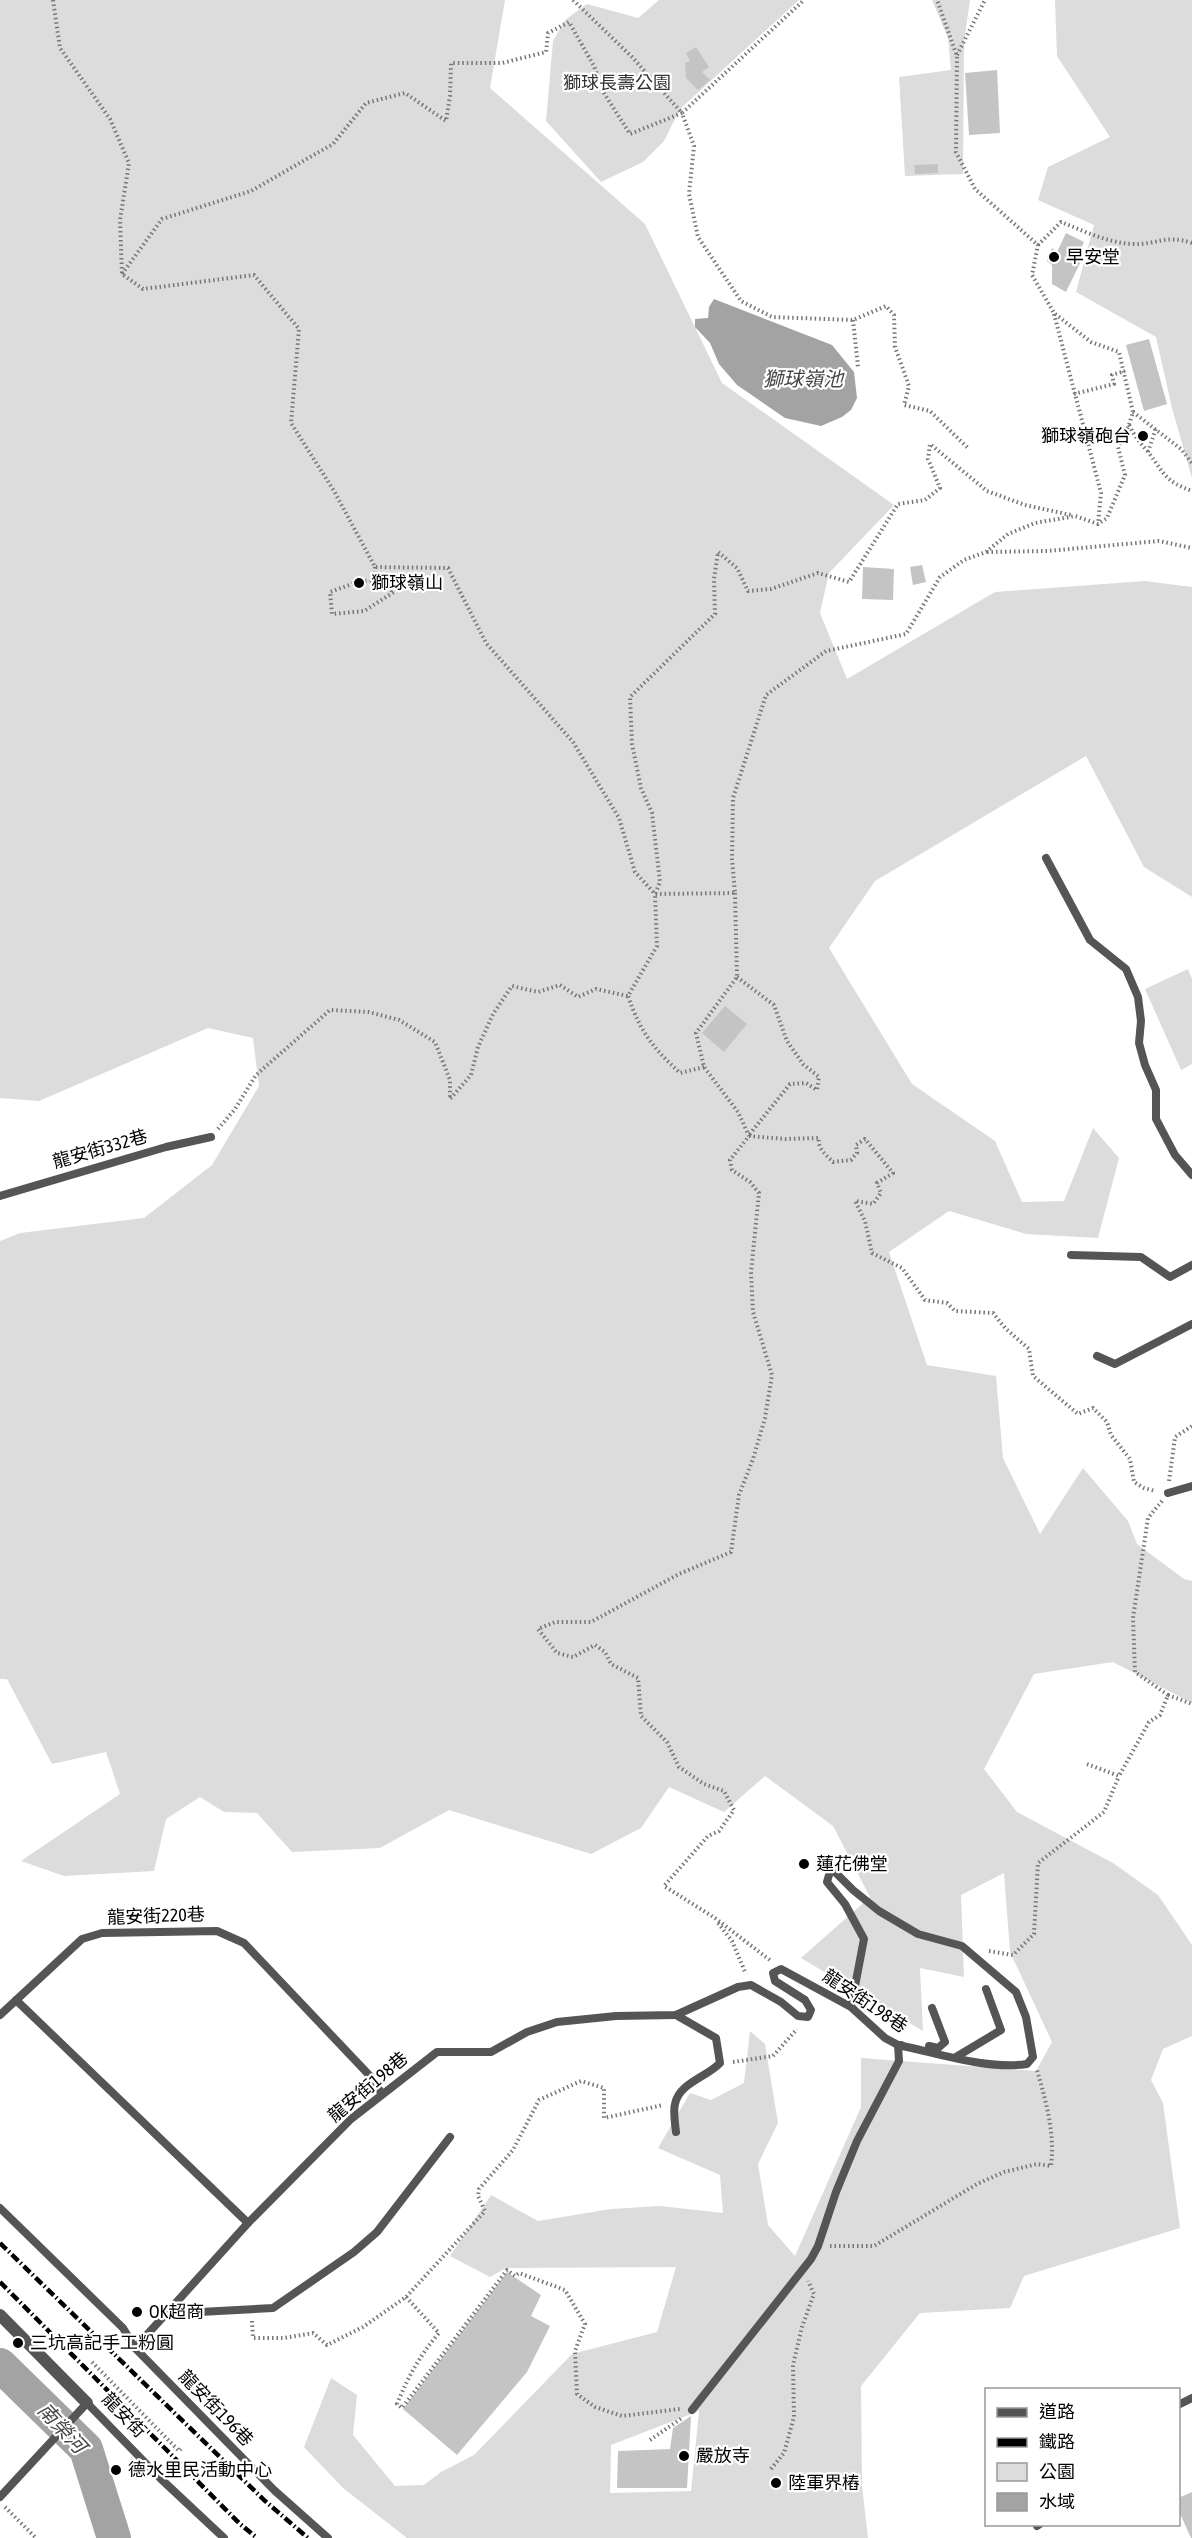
<svg xmlns="http://www.w3.org/2000/svg" width="1192" height="2538" font-family="'Asap Condensed','Noto Sans TC',sans-serif">
  <style>
    .green { fill: #dcdcdc; fill-rule: evenodd }
    .water { fill: #a3a3a3 }
    .lines { fill: none; stroke-linecap: round; stroke-linejoin: round }
    .river { stroke: #a3a3a3; stroke-width: 34 }
    .building { fill: #c4c4c4 }
    .path { stroke: #777; stroke-width: 4; stroke-dasharray: 1.5 3; stroke-linecap: butt }
    .lane { stroke: #555; stroke-width: 8 }
    .street { stroke: #555; stroke-width: 12 }
    .rail { stroke: #000; stroke-width: 4.5; stroke-dasharray: 9 3 1.5 3; stroke-linecap: butt }
    .poi-dot { fill: #000; stroke: #fff; stroke-width: 2 }
    .labels { text-anchor: middle; stroke-width: 4.5; stroke-linejoin: round; paint-order: stroke }
    .park-label { font-size: 18px; fill: #333; stroke: #fff }
    .poi-label { font-size: 18px; fill: #000; stroke: #fff; text-anchor: start }
    .street-label { font-size: 18px; fill: #000; stroke: #fff }
    .water-label { font-size: 20px; font-style: italic; fill: #444; stroke: #fff }
  </style>
  <rect width="100%" height="100%" fill="#fff"/>
  <!-- green -->
  <g class="green">
    <path d="M0,0H505L490,88L645,224L722,383L894,505L829,573L820,613L847,679L995,592L1145,581L1192,587V897L1144,867L1086,756L875,881L829,948L912,1084L995,1141L1022,1202L1064,1201L1093,1128L1119,1158L1098,1238L1026,1234L949,1211L889,1252L927,1365L996,1376L1003,1458L1040,1534L1083,1468L1128,1521L1137,1544L1184,1579L1192,1581V1703L1113,1662L1034,1674L984,1769L1017,1812L1113,1863L1158,1895L1192,1945V2036L1163,2049L1151,2080L1163,2103L1180,2228L1024,2276L1010,2308L920,2313L861,2386L862,2486L868,2538H407L343,2488L304,2447L331,2378L357,2395L353,2435L395,2486L424,2485L441,2472L474,2455L572,2354L657,2332L676,2267L506,2268L490,2277L450,2256L491,2195L538,2221L611,2209L660,2206L723,2213L720,2175L658,2148L690,2093L711,2100L744,2083L750,2031L765,2044L778,2123L758,2164L768,2225L795,2256L861,2107V2058L1036,2071L1052,2042L1010,1952L1004,1873L961,1895L964,1977L920,1968L923,2031L801,1958L870,1897L833,1826L765,1776L724,1812L669,1787L641,1828L591,1854L449,1810L380,1848L292,1852L257,1813L224,1812L200,1797L166,1819L154,1871L64,1876L21,1861L120,1794L106,1752L52,1764L7,1679H0V1241L20,1233L144,1218L212,1165L259,1086L253,1038L208,1028L39,1101L0,1098ZM699,2411L691,2491L610,2493L611,2445Z"/>
    <path d="M659,0H799L680,109L664,141L643,162L601,182L546,121L553,41L565,20L587,4L638,18Z"/>
    <path d="M932,0H970L964,42L963,174L905,176L899,77L951,70L948,38Z"/>
    <path d="M1055,0H1192V478L1172,408L1156,337L1076,292L1094,225L1038,200L1048,167L1110,137L1057,56Z"/>
    <path d="M1188,969L1192,979V1064L1181,1070L1145,989Z"/>
  </g>
  <!-- water -->
  <path class="water" d="M714,299L832,345L854,372L857,398L851,410L842,417L821,426L785,418L737,385L719,364L710,343L695,327V319L708,318L709,307Z"/>
  <g class="lines">
    <!-- river -->
    <path class="river" d="M0,2365L86,2449L114,2538"/>
  </g>
  <!-- building -->
  <g class="building">
    <path d="M696,47L709,67L702,72L710,80L698,90L686,78L685,63L690,61L686,53Z"/>
    <path d="M997,70L1000,133L969,135L965,73Z"/>
    <path d="M938,164V173L915,174L914,165Z"/>
    <path d="M1066,233L1084,242L1079,253L1084,255L1066,292L1052,284V265L1047,261L1052,248L1057,252Z"/>
    <path d="M1149,339L1167,404L1144,411L1126,345Z"/>
    <path d="M922,565L926,582L913,585L910,567Z"/>
    <path d="M863,567L894,569L893,600L862,599Z"/>
    <path d="M725,1006L747,1024L724,1052L702,1033Z"/>
    <path d="M507,2272L541,2295L531,2316L550,2326L527,2372L457,2455L403,2409Z"/>
    <path d="M691,2416L687,2488H617L618,2451L670,2449L673,2428Z"/>
    <path d="M1192,2492V2538H1191L1178,2509V2498Z"/>
  </g>
  <g class="lines">
    <!-- path -->
    <g class="path">
      <path d="M53,0L60,48L110,119L129,163L120,220L122,274L143,289L254,275L299,329L291,423L334,491L375,567L448,568L486,643L573,742L619,818L635,872L655,894L735,893L732,859L733,798L766,695L826,651L906,634L940,577L964,560L986,552L1008,534L1035,523L1075,516L1098,524L1107,518L1125,475L1118,447L1129,425L1133,412L1119,352L1091,342L1054,313L1032,275L1038,245L975,189L956,152L957,56L937,0"/>
      <path d="M573,0L632,57L682,113L804,0"/>
      <path d="M957,55L985,0"/>
      <path d="M1038,245L1061,222C1084,231 1108,243 1133,244C1157,245 1165,234 1192,243"/>
      <path d="M122,274L162,219L251,191L333,144L366,103L405,93L446,121L450,96L451,63H502L546,52L548,33L569,22L594,66L602,90L630,134L682,113L694,146L689,194L698,237L741,301L772,317L853,320L886,306L894,315L895,347L909,386L904,405L930,411L969,449"/>
      <path d="M1054,314L1101,493L1098,524"/>
      <path d="M853,320L858,367"/>
      <path d="M1074,394L1114,384L1112,375L1125,371"/>
      <path d="M1133,412L1181,449L1192,463"/>
      <path d="M1129,425C1135,437 1141,444 1149,453C1165,475 1165,481 1192,491"/>
      <path d="M1148,452L1156,428"/>
      <path d="M987,552L1047,551L1159,541L1192,548"/>
      <path d="M375,567V580L394,592L364,611L332,614L330,592L358,582L375,580"/>
      <path d="M735,893L737,977L696,1033L704,1067L738,1112L749,1136L730,1160L732,1170L750,1182L759,1193L751,1272L753,1312L772,1375L765,1418L753,1459L739,1495L731,1552L679,1574L591,1622H555L538,1629L557,1653L573,1657L595,1645L605,1652L611,1664L638,1678L641,1716L667,1742L679,1767L704,1784L724,1791L734,1810L719,1831L708,1836L664,1886L715,1918L771,1961"/>
      <path d="M737,977L774,1005L787,1041L803,1064L819,1077L817,1090L806,1083L790,1084L749,1135"/>
      <path d="M704,1067L680,1073C652,1047 640,1031 628,996L657,946L655,894L660,882L652,813L641,788L632,744L630,697L715,614L714,579L718,552L737,568L748,591L771,589L818,573L849,582L898,504L925,500L940,488L928,459L930,444L987,491L1025,505L1071,515"/>
      <path d="M218,1129L235,1109L256,1075L330,1010L369,1012L399,1020L435,1042L450,1080V1099L471,1075L478,1047L493,1014L512,986L538,992L560,985L578,997L596,989L628,996"/>
      <path d="M749,1136L785,1139L819,1138C817,1148 826,1155 833,1162L851,1160L857,1153L856,1145L865,1139L893,1173L877,1183L881,1193L873,1204L855,1201L865,1221L872,1253L902,1268L925,1300L947,1303L955,1311L993,1313L1005,1328L1029,1349L1033,1376L1078,1414L1093,1408L1107,1422L1111,1435L1130,1459L1134,1482L1144,1488L1155,1491"/>
      <path d="M1169,1481L1175,1437L1192,1426"/>
      <path d="M1168,1695L1192,1704"/>
      <path d="M1087,1764L1119,1776L1149,1722L1160,1715L1168,1695L1135,1672L1133,1618L1148,1518L1162,1501"/>
      <path d="M718,1923L732,1941L746,1974"/>
      <path d="M989,1951L1013,1955L1034,1934L1038,1863L1104,1812L1119,1776"/>
      <path d="M733,2062L773,2056L797,2029"/>
      <path d="M830,2246H874L977,2184L1004,2172L1037,2164L1051,2166C1055,2132 1046,2102 1037,2070"/>
      <path d="M406,2297L439,2333C420,2355 408,2377 397,2404L402,2408L507,2270L515,2276L519,2273L565,2290L585,2324L575,2351L577,2394L595,2407L622,2416L680,2409"/>
      <path d="M252,2321L253,2338H284L313,2333L327,2345L363,2327L406,2297L485,2211L478,2196L479,2189L513,2150L539,2100L581,2081L604,2088V2118L663,2105"/>
      <path d="M92,2362L179,2451L181,2449"/>
      <path d="M650,2440L682,2418"/>
      <path d="M771,2469L784,2453L794,2417L793,2365L802,2327L814,2294L808,2281"/>
      <path d="M5,2507L36,2538"/>
    </g>
    <!-- lane -->
    <g class="lane">
      <path d="M1046,858L1090,940L1126,969L1138,997L1141,1021L1139,1043L1145,1065L1156,1090V1119L1175,1155L1192,1175"/>
      <path d="M0,1196L166,1147L211,1137"/>
      <path d="M1071,1255L1141,1257L1170,1277L1192,1265"/>
      <path d="M1097,1356L1115,1364L1192,1324"/>
      <path d="M1168,1493L1192,1486"/>
      <path d="M16,2000L248,2223"/>
      <path d="M0,2015L82,1939L102,1933L217,1931L244,1943L371,2077L382,2094"/>
      <path d="M676,2015L716,2038L720,2063C707,2077 679,2083 675,2104C673,2112 675,2123 676,2132"/>
      <path d="M929,2046L938,2048L945,2042L932,2008"/>
      <path d="M956,2057L1001,2030L986,1989"/>
      <path d="M0,2208L123,2328L135,2348L274,2490L328,2538"/>
      <path d="M177,2304L200,2312L273,2308L354,2252L377,2232L450,2137"/>
      <path d="M135,2348L248,2223L351,2119L437,2052H491L527,2032L557,2022L616,2016L676,2015L738,1987L751,1985L781,2002L798,2016L808,2017L811,2010L805,2000L775,1981L773,1973L781,1969L851,2007L885,2038L898,2045C938,2053 987,2070 1027,2064L1033,2057L1026,2017L1016,1992L962,1946L918,1934L879,1911L853,1890L831,1868L827,1882L845,1904L864,1939L851,2007"/>
      <path d="M1178,2405L1192,2398"/>
      <path d="M692,2410L811,2259L818,2246L836,2192L857,2141L899,2061L898,2045H901"/>
      <path d="M0,2497L87,2403L161,2479L224,2538"/>
      <path d="M1037,2526L1040,2524"/>
    </g>
    <!-- street -->
    <path class="street" d="M0,2315L87,2403"/>
    <!-- rail -->
    <g class="rail">
      <path d="M0,2243L264,2500L308,2538"/>
      <path d="M0,2282L240,2524L257,2538"/>
    </g>
  </g>
  <!-- markers -->
  <g class="poi-dot">
    <circle cx="1054" cy="257" r="6"/>
    <circle cx="1143" cy="436" r="6"/>
    <circle cx="359" cy="583" r="6"/>
    <circle cx="804" cy="1864" r="6"/>
    <circle cx="137" cy="2312" r="6"/>
    <circle cx="18" cy="2343" r="6"/>
    <circle cx="684" cy="2456" r="6"/>
    <circle cx="116" cy="2470" r="6"/>
    <circle cx="776" cy="2483" r="6"/>
  </g>
  <g class="labels">
    <!-- park labels -->
    <g class="park-label">
      <text x="617" y="89">獅球長壽公園</text>
    </g>
    <!-- poi labels -->
    <g class="poi-label">
      <text x="1066" y="263">早安堂</text>
      <text x="1131" y="442" text-anchor="end">獅球嶺砲台</text>
      <text x="371" y="589">獅球嶺山</text>
      <text x="816" y="1870">蓮花佛堂</text>
      <text x="149" y="2318">OK超商</text>
      <text x="30" y="2349">三坑高記手工粉圓</text>
      <text x="696" y="2462">嚴放寺</text>
      <text x="128" y="2476">德水里民活動中心</text>
      <text x="788" y="2489">陸軍界樁</text>
    </g>
    <!-- street labels -->
    <g class="street-label">
      <text transform="translate(100 1149) rotate(-16)" y="6">龍安街332巷</text>
      <text transform="translate(156 1916) rotate(-2)" y="6">龍安街220巷</text>
      <text transform="translate(865 2001) rotate(34)" y="6">龍安街198巷</text>
      <text transform="translate(368 2087) rotate(-40)" y="6">龍安街198巷</text>
      <text transform="translate(216 2408) rotate(46)" y="6">龍安街196巷</text>
      <text transform="translate(124 2415) rotate(46)" y="6">龍安街</text>
    </g>
    <!-- water labels -->
    <g class="water-label">
      <text x="803" y="386">獅球嶺池</text>
      <text transform="translate(62 2428) rotate(47)" y="7">南榮河</text>
    </g>
  </g>
  <!-- legend -->
  <rect x="985" y="2388" width="195" height="138" fill="#ffffff" stroke="#999999" stroke-width="1.5"/>
  <rect x="997" y="2408" width="30" height="9" fill="#555555" stroke="#999999" stroke-width="1.5"/>
  <text x="1039" y="2418" font-size="18" fill="#000000">道路</text>
  <rect x="997" y="2438" width="30" height="9" fill="#000000" stroke="#999999" stroke-width="1.5"/>
  <text x="1039" y="2448" font-size="18" fill="#000000">鐵路</text>
  <rect x="997" y="2463" width="30" height="18" fill="#dcdcdc" stroke="#999999" stroke-width="1.5"/>
  <text x="1039" y="2478" font-size="18" fill="#000000">公園</text>
  <rect x="997" y="2493" width="30" height="18" fill="#a3a3a3" stroke="#999999" stroke-width="1.5"/>
  <text x="1039" y="2508" font-size="18" fill="#000000">水域</text>
</svg>
